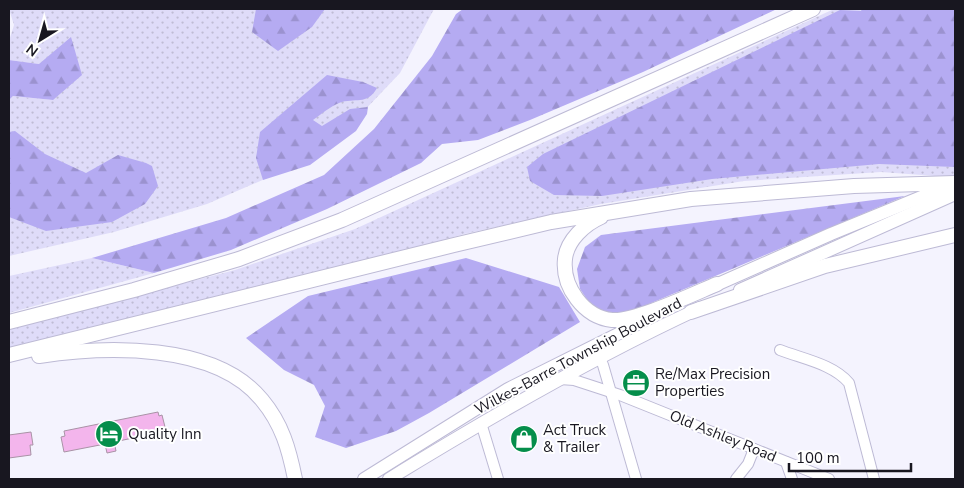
<svg xmlns="http://www.w3.org/2000/svg" width="964" height="488" font-family="'Nunito Sans',sans-serif">
  <style>
    .grass { fill: url(#grass-dots) }
    .forest { fill: url(#forest-firs) }
    .building { fill: #f3b5ec; stroke: #a993a6 }
    .lines { fill: none; stroke-linecap: round; stroke-linejoin: round }
    .minor-casing { stroke: #bdbad5; stroke-width: 12 }
    .major-casing { stroke: #bdbad5; stroke-width: 14 }
    .highway-casing { stroke: #bdbad5; stroke-width: 16 }
    .minor { stroke: #fff; stroke-width: 10 }
    .major { stroke: #fff; stroke-width: 12 }
    .highway { stroke: #fff; stroke-width: 14 }
    .labels { text-anchor: middle; stroke-width: 4; stroke-linejoin: round; paint-order: stroke }
    .street-label { font-size: 15px; fill: #181720; stroke: #fff }
    .poi-label { font-size: 15px; fill: #181720; stroke: #fff; text-anchor: start }
  </style>
  <defs>
    <pattern id="grass-dots" width="8" height="8" patternUnits="userSpaceOnUse" patternTransform="scale(1.25)"><rect width="8" height="8" fill="#dfdcf9"/><path d="M2 2h.1M6 6h.1" fill="none" stroke="#bfbcd5" stroke-width="1.8" stroke-linecap="round"/></pattern>
    <pattern id="forest-firs" width="22" height="20" patternUnits="userSpaceOnUse" patternTransform="scale(1.25)"><rect width="22" height="20" fill="#b5abf2"/><path d="M5 1l3.5 6h-7zM16 11l3.5 6h-7z" fill="#9b92cf"/></pattern>
  </defs>
  <rect width="100%" height="100%" fill="#f4f3fe"/>
  <!-- grass -->
  <g class="grass">
    <path d="M9,9H434L400,73L361,114L311,159L207,204L114,232L9,256V100L13,96L53,100L39,64L9,60V41L14,25Z"/>
    <path d="M834,9H955V175L949,177L881,172L744,181L601,204L464,234L307,278L9,351V329L235,270L355,229Z"/>
    <path d="M92,258L154,273L9,313V276Z"/>
  </g>
  <!-- forest -->
  <g class="forest">
    <path d="M256,9H325L312,27L278,51L252,32Z"/>
    <path d="M463,9H777L643,72L530,120L478,140L442,144L421,163L327,209L231,250L154,273L92,258L226,218L324,175L374,129L432,56L456,14Z"/>
    <path d="M862,9H955V167L879,164L712,179L602,196L554,195L530,181L527,167L543,154L840,10L861,11Z"/>
    <path d="M71,37L82,75L53,100L13,96L9,100V60L39,64Z"/>
    <path d="M327,75L363,82L377,88C367,106 355,97 339,103C331,106 320,115 313,120L322,126L350,109L368,107L367,114L356,131L310,165L263,180L256,158L260,132Z"/>
    <path d="M15,131L45,154L86,173L118,155L146,163L152,166L158,186L145,204L112,222L46,231L9,217V132Z"/>
    <path d="M905,196L630,312L609,314L592,307L580,289L577,269L585,247L601,235Z"/>
    <path d="M466,258L559,287L580,322L429,413L396,431L346,448L315,437L325,406L314,385L284,370L246,338L308,296Z"/>
  </g>
  <!-- building -->
  <g class="building">
    <path d="M158,412L159,416L162,415L166,431L114,442L116,451L107,453L105,444L64,452L61,437L65,436L64,431Z"/>
    <path d="M31,432L33,445H30L31,455L9,458V435Z"/>
  </g>
  <g class="lines">
    <!-- minor casing -->
    <g class="minor-casing">
      <g id="minor">
        <path d="M780,350C803,359 833,364 849,383L874,479"/>
        <path d="M597,351L603,365L636,479"/>
        <path d="M560,379L574,380L620,395L829,479"/>
        <path d="M481,423L498,479"/>
        <path d="M786,462L792,479"/>
        <path d="M736,479L748,464L754,449"/>
      </g>
    </g>
    <!-- major casing -->
    <g class="major-casing">
      <g id="major">
        <path d="M709,288L831,234L953,184"/>
        <path d="M740,290L955,194"/>
        <path d="M364,479L508,389L658,314"/>
        <path d="M389,479C490,417 592,358 700,308"/>
      </g>
    </g>
    <!-- highway casing -->
    <g class="highway-casing">
      <g id="highway">
        <path d="M601,217C585,224 567,240 565,259C562,287 584,317 612,320C634,322 693,294 717,284"/>
        <path d="M691,312L825,266L955,235"/>
        <path d="M9,322L134,290L239,259L342,220L813,9"/>
        <path d="M9,355L454,245L551,222L691,199L854,186L955,183"/>
        <path d="M39,356C105,346 215,342 262,400C282,424 289,449 295,479"/>
      </g>
    </g>
    <!-- minor -->
    <use href="#minor" class="minor"/>
    <!-- major -->
    <use href="#major" class="major"/>
    <!-- highway -->
    <use href="#highway" class="highway"/>
  </g>
  <!-- icons -->
  <defs>
    <g id="office-disc" transform="scale(1.4375)"><circle r="9.5" fill="#058e4b" stroke="#fff"/><path d="M-6-3h4V-5.5h4V-3h4V5H-6ZM-1-4.5V-3h2v-1.5ZM-6 0V1H6V0Z" fill="#fff"/></g>
    <g id="hotel-disc" transform="scale(1.4375)"><circle r="9.5" fill="#058e4b" stroke="#fff"/><path d="M-6-4.5h1.5V1H6V5H4.5V3h-9V5H-6ZM-4 0a1.8 1.8 0 1 1 3.6 0ZM.5 0V-2.5h3Q6-2.5 6 0Z" fill="#fff"/></g>
    <g id="shop-disc" transform="scale(1.4375)"><circle r="9.5" fill="#058e4b" stroke="#fff"/><path d="M-5-2.5h2.3a2.7 3.5 0 0 1 5.4 0H5L5.5 6h-11ZM-1.5-2.5h3a1.5 2.3 0 0 0-3 0Z" fill="#fff"/></g>
  </defs>
  <g fill-rule="evenodd">
    <use href="#office-disc" x="636" y="383"/>
    <use href="#hotel-disc" x="109" y="434"/>
    <use href="#shop-disc" x="524" y="439"/>
  </g>
  <g class="labels">
    <!-- street labels -->
    <g class="street-label">
      <text transform="translate(578 356) rotate(-28)" y="5">Wilkes-Barre Township Boulevard</text>
      <text transform="translate(723 436) rotate(22)" y="5">Old Ashley Road</text>
    </g>
    <!-- poi labels -->
    <g class="poi-label">
      <text x="655" y="379">Re/Max Precision<tspan x="655" dy="17">Properties</tspan></text>
      <text x="543" y="435">Act Truck<tspan x="543" dy="17">&amp; Trailer</tspan></text>
      <text x="128" y="439">Quality Inn</text>
    </g>
  </g>
  <!-- border -->
  <rect width="964" height="488" fill="none" stroke="#181720" stroke-width="20"/>
  <!-- north arrow -->
  <g transform="translate(40 40) rotate(217)" stroke="#ffffff" stroke-width="4" paint-order="stroke">
  <path d="M0-4L9 19L0 12L-9 19Z" fill="#181720"/>
  <text y="-8" font-size="14" font-weight="bold" text-anchor="middle" fill="#181720">N</text>
  </g>
  <!-- scale -->
  <path d="M789 463v8h122v-8" fill="none" stroke="#181720" stroke-width="2.5"/>
  <text x="796" y="463" font-size="15" fill="#181720" stroke="#ffffff" stroke-width="4" paint-order="stroke">100 m</text>
</svg>
